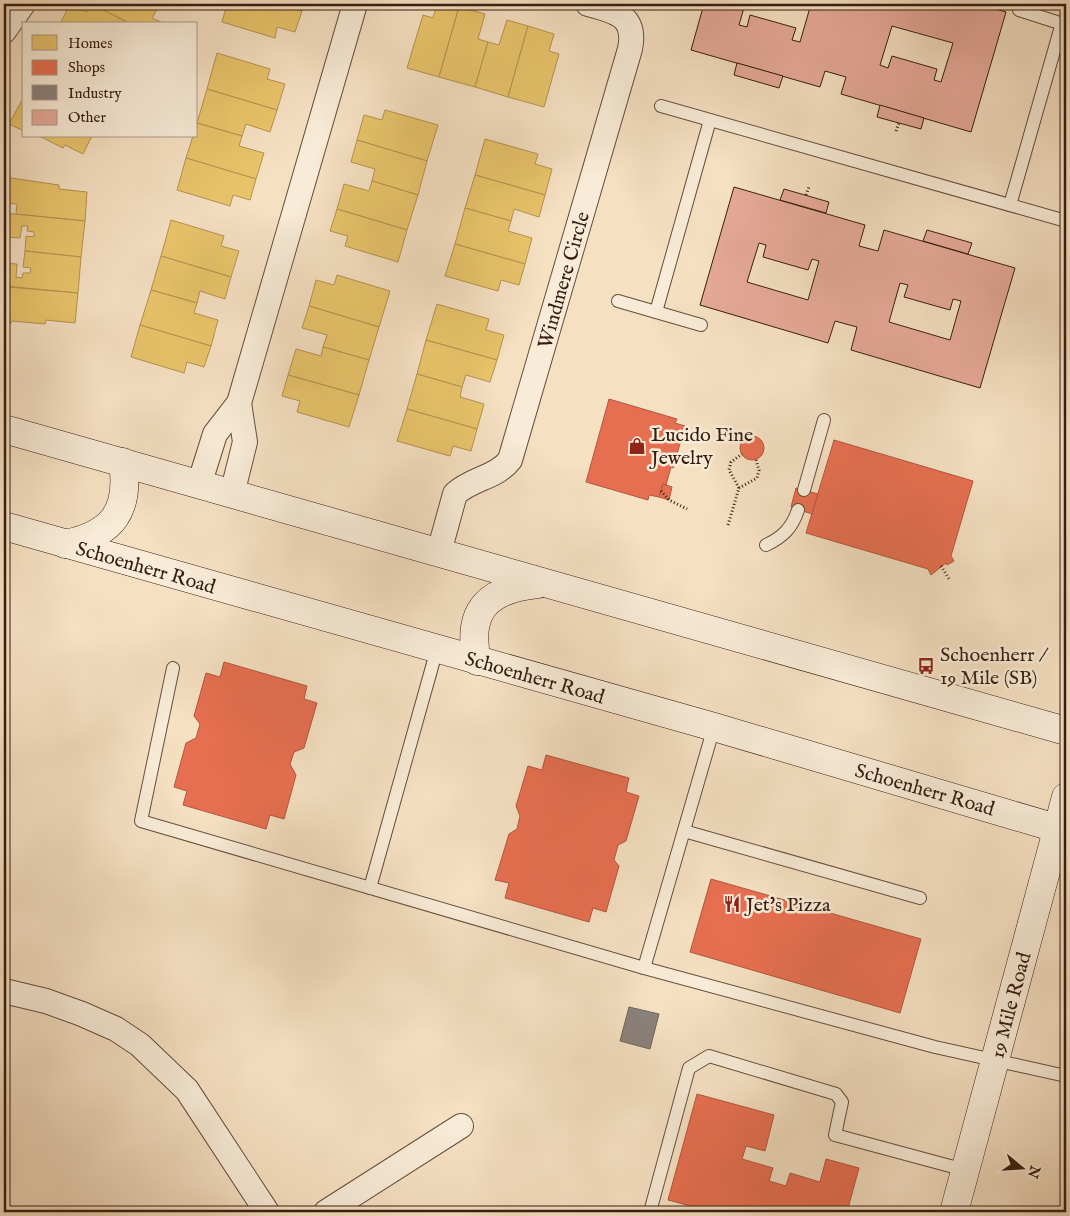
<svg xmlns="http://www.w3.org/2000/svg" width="1070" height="1216" font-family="'IM FELL English',serif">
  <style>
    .homes { fill: #e9c46a; stroke: #b4924f }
    .shops { fill: #e76f51; stroke: #b2563e }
    .industry { fill: #8a817c; stroke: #71635c }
    .building { fill: #e6a998; stroke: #371d11; fill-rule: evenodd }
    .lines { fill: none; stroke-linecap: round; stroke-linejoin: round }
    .lane-casing { stroke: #664e3d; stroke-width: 14 }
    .street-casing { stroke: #664e3d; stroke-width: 26 }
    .secondary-casing { stroke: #371d11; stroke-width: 29 }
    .path { stroke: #371d11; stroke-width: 3; stroke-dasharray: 1 2.5; stroke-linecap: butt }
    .lane { stroke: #f8ebd7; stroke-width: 12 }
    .street { stroke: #f8ebd7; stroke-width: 24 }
    .secondary { stroke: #f8ebd7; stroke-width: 28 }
    .labels { text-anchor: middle; stroke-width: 5; stroke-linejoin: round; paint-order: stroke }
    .street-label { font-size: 20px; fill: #371d11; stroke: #f8ebd7 }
    .poi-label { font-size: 20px; fill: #371d11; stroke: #f8ebd7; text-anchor: start }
  </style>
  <rect width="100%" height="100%" fill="#f5e0c2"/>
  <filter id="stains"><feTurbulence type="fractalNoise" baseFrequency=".004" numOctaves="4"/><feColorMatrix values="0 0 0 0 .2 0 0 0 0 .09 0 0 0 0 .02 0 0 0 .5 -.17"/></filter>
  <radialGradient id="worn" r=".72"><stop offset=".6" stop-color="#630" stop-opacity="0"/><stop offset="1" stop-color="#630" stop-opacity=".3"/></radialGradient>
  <!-- homes -->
  <g class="homes">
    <path d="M70,4L87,12L92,4L131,24H60Z"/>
    <path d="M92,4H160L152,18L161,22L131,24Z"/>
    <path d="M227,4H277L302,11L295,32L277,27L275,38L222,22Z"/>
    <path d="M277,4H304L302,11Z"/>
    <path d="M437,4L459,7L439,77L407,68L423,15L433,18Z"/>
    <path d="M459,7L485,14L478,39L488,42L475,87L439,77Z"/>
    <path d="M507,20L528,26L508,97L475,87L488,42L499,45Z"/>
    <path d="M528,26L554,34L549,51L559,54L544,107L508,97Z"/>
    <path d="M217,53L270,69L267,79L285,84L277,110L207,89Z"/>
    <path d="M207,89L277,110L270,132L246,124L242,136L197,123Z"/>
    <path d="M22,100L24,101V131L9,124Z"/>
    <path d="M385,110L438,125L427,161L357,140L364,115L382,120Z"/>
    <path d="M197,123L242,136L239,146L264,153L256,179L186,158L193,136H196Z"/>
    <path d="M39,136H92L83,154L65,145L63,148Z"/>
    <path d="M485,139L538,154L535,164L552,169L545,195L475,175Z"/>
    <path d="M357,140L427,161L418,195L372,181L375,169L351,162Z"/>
    <path d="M186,158L256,179L250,200L233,195L230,206L177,190Z"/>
    <path d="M475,175L545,195L539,217L514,209L511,221L465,208Z"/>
    <path d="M4,177L59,185V189L87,192L85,221L16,214L17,204L4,203Z"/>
    <path d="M372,181L418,195L407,230L337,209L344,184L369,191Z"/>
    <path d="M465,208L511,221L508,231L532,238L525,264L455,244Z"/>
    <path d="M337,209L407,230L398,262L345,246L348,236L330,231Z"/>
    <path d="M4,213L85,221L81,257L25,251L26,236L34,237V232L27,231L28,226H22L20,238L4,237Z"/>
    <path d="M171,220L224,236L221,246L239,251L231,277L161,256Z"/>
    <path d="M455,244L525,264L519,285L501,280L498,291L445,276Z"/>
    <path d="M25,251L81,257L78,293L4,286V263L17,264L16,277L22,278L23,273H30L31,268L23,267Z"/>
    <path d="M161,256L231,277L225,299L200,291L197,303L151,290Z"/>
    <path d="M337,275L390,291L379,327L309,306L316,280L334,285Z"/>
    <path d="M8,287L78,293L75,323L46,320L45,324L12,321L11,323L4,322V296L8,297Z"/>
    <path d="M151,290L197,303L194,313L218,320L211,346L140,325Z"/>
    <path d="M437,304L489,319L486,330L504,335L497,360L426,340Z"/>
    <path d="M309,306L379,327L369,360L323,347L327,335L302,328Z"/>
    <path d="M140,325L211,346L204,367L187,362L184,373L131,357Z"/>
    <path d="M426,340L497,360L490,382L466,375L462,387L417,374Z"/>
    <path d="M323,347L369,360L359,395L288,375L296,349L321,356Z"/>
    <path d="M417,374L462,387L460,397L484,404L477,429L407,409Z"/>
    <path d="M288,375L359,395L349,427L297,412L300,401L282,396Z"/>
    <path d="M407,409L477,429L471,451L453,446L450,456L397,441Z"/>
  </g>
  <!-- shops -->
  <g class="shops">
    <path d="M609,399L677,419L675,423L685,426L673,468L671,467L666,485L663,484L659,497L649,495L648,500L586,482Z"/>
    <circle cx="752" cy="448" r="12"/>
    <path d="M834,440L973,481L951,556L954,561L947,565L946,563L931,575L928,569L806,533Z"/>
    <path d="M663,484L672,487L669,500L659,497Z"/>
    <path d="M796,488L818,494L812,514L791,507Z"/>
    <path d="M224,662L307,686L304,699L317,703L304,748L294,752L290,764L296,775L284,819L270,815L266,829L183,805L187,791L174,787L186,743L196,738L200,724L194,716L206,673L220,677Z"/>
    <path d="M546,755L629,778L626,792L639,796L626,841L618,845L614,860L619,866L606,912L593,908L589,922L505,898L509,883L495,880L509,834L517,829L520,816L516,806L528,766L542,770Z"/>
    <path d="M711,879L921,939L900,1013L690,952Z"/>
    <path d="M697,1094L774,1115L765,1151L746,1146L742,1159L773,1168L769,1181L786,1186L790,1173L820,1182L826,1159L859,1168L847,1212H713L668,1200Z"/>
  </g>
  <!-- industry -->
  <path class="industry" d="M629,1007L659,1014L650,1049L620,1041Z"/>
  <!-- building -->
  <g class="building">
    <path d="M704,4H745L739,25L747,27L750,15L796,28L792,40L800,42L811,4H979L1006,12L971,132L841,94L846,77L825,71L820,87L691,50ZM892,26L953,43L941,82L934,80L937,69L892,56L888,68L880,65Z"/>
    <path d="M737,63L783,76L779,88L734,75Z"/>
    <path d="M880,105L924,118L921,129L877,117Z"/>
    <path d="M734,187L865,225L859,246L878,251L884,230L1015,268L980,388L851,350L857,327L835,321L828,343L700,305ZM759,243L766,245L763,257L808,270L812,259L819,261L808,300L747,282ZM900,283L908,285L904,297L950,310L953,299L961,301L950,340L889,322Z"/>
    <path d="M784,189L829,202L826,213L780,200Z"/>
    <path d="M927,230L972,243L968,254L923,241Z"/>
  </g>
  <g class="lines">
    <!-- lane casing -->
    <g class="lane-casing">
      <g id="lane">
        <path d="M1019,10L1066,25"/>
        <path d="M661,106L1066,221"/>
        <path d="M1010,205L1062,23"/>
        <path d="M618,301L701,325"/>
        <path d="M656,312L710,120"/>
        <path d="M804,490L824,420"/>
        <path d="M766,545C783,537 792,528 798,510"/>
        <path d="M173,668L141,821L644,968L714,727"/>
        <path d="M684,831L920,898"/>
        <path d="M370,888L437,649"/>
        <path d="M644,968L935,1047L1066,1076"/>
        <path d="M650,1212L689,1068L709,1056L836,1094L842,1102L835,1135L965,1170"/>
      </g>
    </g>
    <!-- street casing -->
    <g class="street-casing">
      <g id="street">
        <path d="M4,31L23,4"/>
        <path d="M239,403L355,4"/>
        <path d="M199,485L215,434L239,403L245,442L232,494"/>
        <path d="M439,552L455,494C472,478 496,478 510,460L630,49C637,15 614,11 588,4"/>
        <path d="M4,991L46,1001L82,1014L116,1029L140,1045L187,1090L267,1212"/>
        <path d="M326,1212L461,1126"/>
      </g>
    </g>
    <!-- secondary casing -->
    <g class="secondary-casing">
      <g id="secondary">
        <path d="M4,429L1066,731"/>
        <path d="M4,526L714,727L1066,831"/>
        <path d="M65,544C113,534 130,511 123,462"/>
        <path d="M477,661C466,610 488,589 538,584"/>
        <path d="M954,1212L1066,797"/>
      </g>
    </g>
    <!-- path -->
    <g class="path">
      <path d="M896,131L899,123"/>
      <path d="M806,195L809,187"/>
      <path d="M739,488L729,470L731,462L742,454"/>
      <path d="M661,491L669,500L687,509"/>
      <path d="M728,525L739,488L757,478L759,470L756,460"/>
      <path d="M941,566L949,579"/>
    </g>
    <!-- lane -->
    <use href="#lane" class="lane"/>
    <!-- street -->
    <use href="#street" class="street"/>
    <!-- secondary -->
    <use href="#secondary" class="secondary"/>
  </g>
  <!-- icons -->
  <defs>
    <g id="shop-bare" transform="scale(1.35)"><path d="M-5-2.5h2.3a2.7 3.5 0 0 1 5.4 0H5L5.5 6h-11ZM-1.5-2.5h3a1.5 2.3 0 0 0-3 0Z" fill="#8f2418" stroke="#f8ebd7" stroke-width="2.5" paint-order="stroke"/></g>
    <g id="bus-bare" transform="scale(1.35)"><path d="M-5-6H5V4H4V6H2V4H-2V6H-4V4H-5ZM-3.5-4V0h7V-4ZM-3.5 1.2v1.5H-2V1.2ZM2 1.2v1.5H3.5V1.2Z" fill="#8f2418" stroke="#f8ebd7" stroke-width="2.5" paint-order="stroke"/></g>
    <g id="restaurant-bare" transform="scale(1.35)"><path d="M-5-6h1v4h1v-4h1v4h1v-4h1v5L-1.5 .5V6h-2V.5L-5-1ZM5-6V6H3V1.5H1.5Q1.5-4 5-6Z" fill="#8f2418" stroke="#f8ebd7" stroke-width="2.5" paint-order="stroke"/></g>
  </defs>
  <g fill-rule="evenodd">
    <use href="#shop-bare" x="637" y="446"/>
    <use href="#bus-bare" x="926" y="666"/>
    <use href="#restaurant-bare" x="732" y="904"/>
  </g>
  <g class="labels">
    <!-- street labels -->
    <g class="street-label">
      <text transform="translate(563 280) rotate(-74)" y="7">Windmere Circle</text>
      <text transform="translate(146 567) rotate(16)" y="7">Schoenherr Road</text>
      <text transform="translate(535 677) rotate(16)" y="7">Schoenherr Road</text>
      <text transform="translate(925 789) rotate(16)" y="7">Schoenherr Road</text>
      <text transform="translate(1010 1005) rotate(-75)" y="7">19 Mile Road</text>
    </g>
    <!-- poi labels -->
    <g class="poi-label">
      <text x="651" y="441">Lucido Fine<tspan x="651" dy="23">Jewelry</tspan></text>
      <text x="940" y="661">Schoenherr /<tspan x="940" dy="23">19 Mile (SB)</tspan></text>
      <text x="746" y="911">Jet's Pizza</text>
    </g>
  </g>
  <!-- margin -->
  <rect width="1070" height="1216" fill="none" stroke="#f5e0c2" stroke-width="20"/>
  <rect x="5" y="5" width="1060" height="1206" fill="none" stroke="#371d11" stroke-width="2.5"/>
  <rect x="10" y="10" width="1050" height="1196" fill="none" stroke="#371d11"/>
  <!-- legend -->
  <rect x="22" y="22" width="175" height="115" fill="#f8ebd7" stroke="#ab9988"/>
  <rect x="32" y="35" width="25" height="15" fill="#e9c46a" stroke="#ab9988"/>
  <text x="68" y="48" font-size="15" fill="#371d11">Homes</text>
  <rect x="32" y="60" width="25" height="15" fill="#e76f51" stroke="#ab9988"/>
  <text x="68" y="72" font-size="15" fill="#371d11">Shops</text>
  <rect x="32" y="85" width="25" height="15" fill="#8a817c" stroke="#ab9988"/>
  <text x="68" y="98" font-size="15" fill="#371d11">Industry</text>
  <rect x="32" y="110" width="25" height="15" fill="#e6a998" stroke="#ab9988"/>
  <text x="68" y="122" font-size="15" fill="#371d11">Other</text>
  <!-- north arrow -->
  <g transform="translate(1022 1168) rotate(108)" stroke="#f8ebd7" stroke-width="4" paint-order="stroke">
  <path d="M0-4L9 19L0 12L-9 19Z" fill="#371d11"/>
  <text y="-8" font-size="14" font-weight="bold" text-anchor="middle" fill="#371d11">N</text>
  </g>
  <rect width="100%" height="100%" filter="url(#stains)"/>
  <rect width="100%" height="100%" fill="url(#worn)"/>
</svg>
